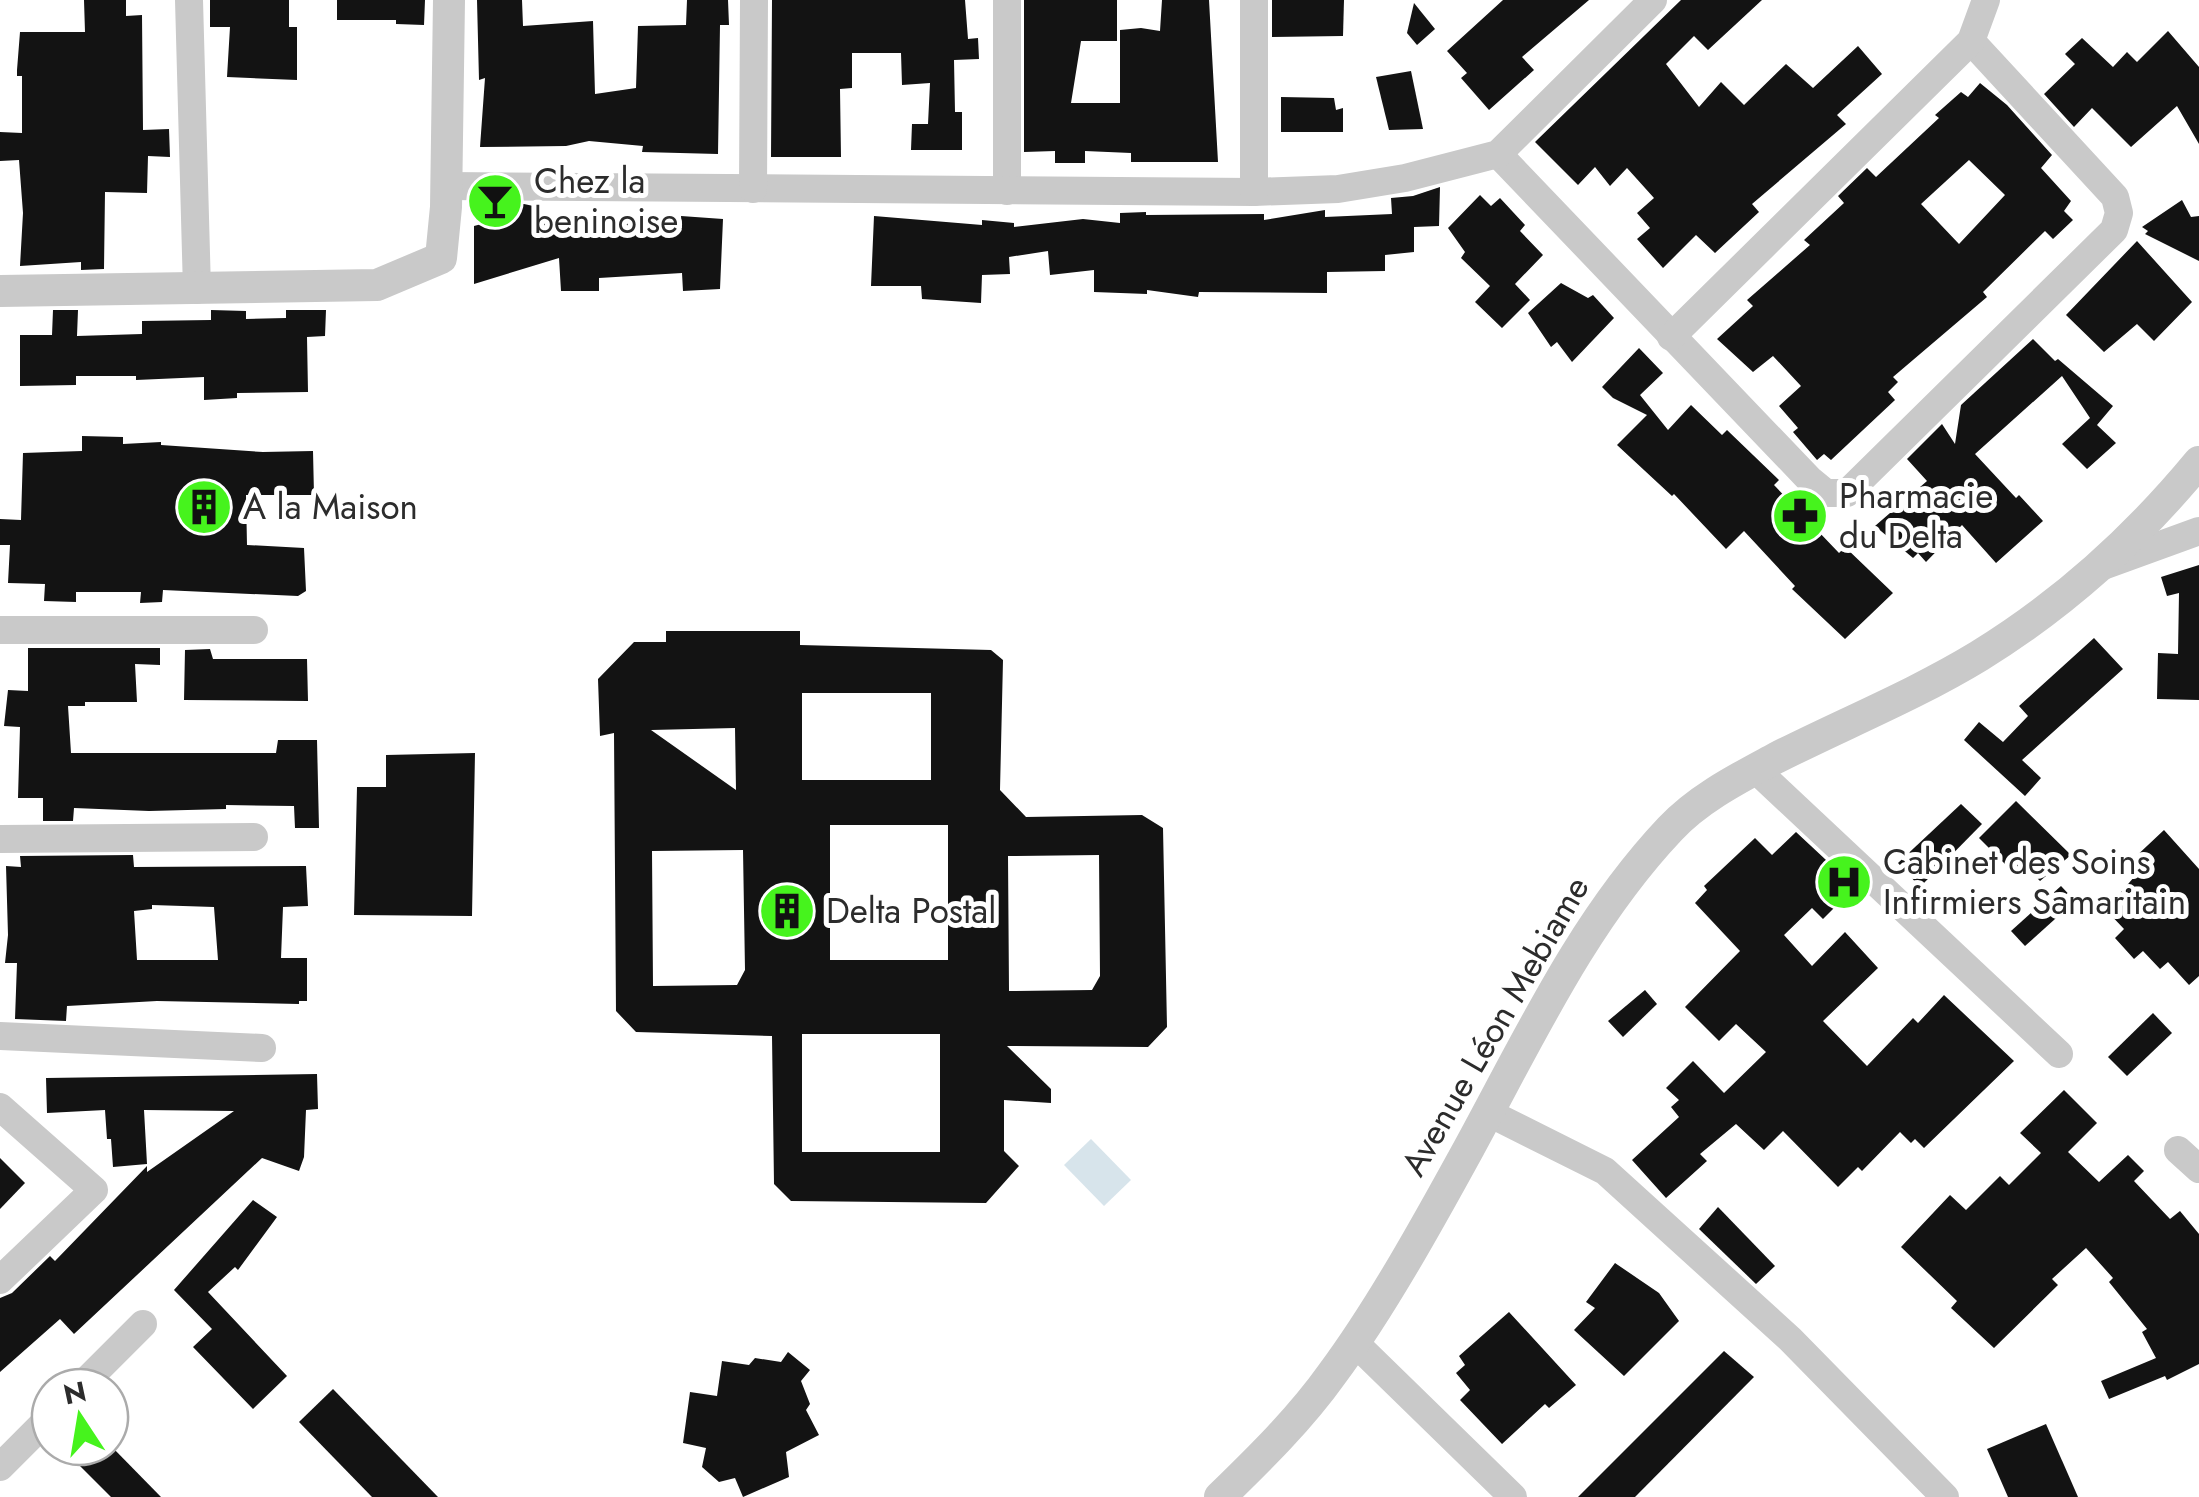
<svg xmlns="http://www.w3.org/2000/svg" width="2199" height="1497" font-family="Jost,sans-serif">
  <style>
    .green { fill: #d7e4eb }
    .building { fill: #131313; fill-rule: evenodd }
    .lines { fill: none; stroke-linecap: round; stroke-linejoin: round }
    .minor { stroke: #c9c9c9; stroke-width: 28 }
    .tertiary { stroke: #c9c9c9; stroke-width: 32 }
    .labels { text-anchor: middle; stroke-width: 10; stroke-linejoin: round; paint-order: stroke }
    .poi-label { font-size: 35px; fill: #2c2c2c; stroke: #fff; text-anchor: start }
    .street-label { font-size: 35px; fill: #2c2c2c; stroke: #fff }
  </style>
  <rect width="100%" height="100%" fill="#fff"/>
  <!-- green -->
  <path class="green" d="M1091,1139L1131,1180L1104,1206L1064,1165Z"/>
  <!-- building -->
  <g class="building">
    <path d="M84,0H126V16L142,15L143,130L169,129L170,157L148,156L147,193L105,192L104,269L81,270V262L20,266L23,213L19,160L0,161V132L22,133V76H17V70L20,32H85Z"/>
    <path d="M210,0H289V27H297V80L227,77L230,27H210Z"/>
    <path d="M337,0H425L424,25L396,24V20H337Z"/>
    <path d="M477,0H522L523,26L593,21L595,94L636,88L638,26L686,25L687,0H728L729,25H720L718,154L642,152L643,146L589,141L566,146L480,147L485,78L479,80Z"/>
    <path d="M772,0H965L968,39L978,38L979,59L954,60L955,112H962V150H911L912,124H928L930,83L902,85L901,53H852V88L840,89L841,157H771Z"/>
    <path d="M1024,0H1117V41H1081L1071,103H1120V30L1141,28L1160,31L1162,0H1209L1218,162H1131V153L1085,151V163H1055V151L1024,152Z"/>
    <path d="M1272,0H1344L1343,36L1272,37Z"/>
    <path d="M1503,0H1589L1522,57L1534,70L1489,110L1461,78L1467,73L1447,51Z"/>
    <path d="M1681,0H1762L1708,50L1694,36L1666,64L1699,107L1721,82L1744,105L1786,64L1813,88L1858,46L1882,74L1837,115L1846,124L1752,204L1759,212L1715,253L1696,235L1663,268L1637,239L1650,228L1637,213L1654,198L1627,168L1610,186L1595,167L1578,185L1535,142Z"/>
    <path d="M1414,3L1435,29L1417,45L1407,33Z"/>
    <path d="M2168,31L2199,67V144L2177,106L2131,147L2092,108L2074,127L2044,94L2075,64L2065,54L2082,38L2113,67L2127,52L2137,62Z"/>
    <path d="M1411,71L1423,129L1389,130L1376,77Z"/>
    <path d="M1980,83L2007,105L2052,155L2041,168L2071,201L2064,211L2073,220L2053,239L2045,231L1983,292L1987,297L1893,377L1898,382L1888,392L1895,400L1831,460L1824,454L1817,460L1793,432L1798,428L1779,406L1801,386L1773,356L1753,372L1717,339L1753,306L1747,300L1810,245L1804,240L1844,203L1838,196L1867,168L1876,177L1939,118L1935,115L1961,92L1968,97ZM1969,160L2005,195L1959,244L1921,204Z"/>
    <path d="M1281,97L1334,98L1336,110L1343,108V132H1281Z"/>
    <path d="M1440,187L1439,226L1414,227V252L1385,255V271L1327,272V293L1199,292L1198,297L1147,290V294L1094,292V270L1050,275L1048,251L1009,257L1010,274L982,275L981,303L922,299L921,286H871L874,216L982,225V220L1014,223V227L1083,219L1120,223V213L1146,212V215L1264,214V220L1325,210V217L1392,214L1391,198L1413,196Z"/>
    <path d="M1480,195L1491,206L1500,198L1525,225L1520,231L1543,255L1515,284L1530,300L1502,328L1475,302L1490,286L1461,258L1465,252L1448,228Z"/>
    <path d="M2182,200L2191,217L2199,216V261L2145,234L2148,231L2142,227Z"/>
    <path d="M499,204H524L538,207L539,214L618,225L619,217L682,228L681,216L723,219L720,289L683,291L682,273L599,278V291H561L559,258L474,284V226L489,222Z"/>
    <path d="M2137,241L2192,302L2154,341L2137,324L2104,352L2066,315Z"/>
    <path d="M1561,283L1588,298L1593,295L1614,318L1572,362L1557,342L1551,347L1528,313Z"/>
    <path d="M53,310H78L77,336L142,334V321L211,320V310L246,311V319L286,318V310H326L325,336L307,337L308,392L237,393V398L204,400V377L136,380V376H76V385L20,386V335H52Z"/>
    <path d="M2033,339L2055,361L2058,359L2113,406L2097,425L2116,443L2087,469L2062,444L2090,418L2062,376L1975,454L2016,498L2019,495L2043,521L1996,563L1962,525L1926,562L1918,553L1913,558L1875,526L1927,481L1907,459L1942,424L1955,444L1961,405Z"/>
    <path d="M1639,348L1663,373L1640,395L1668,430L1691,405L1722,435L1727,430L1779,480L1774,485L1839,553L1845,547L1893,593L1845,639L1792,589L1795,586L1744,531L1726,549L1674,494L1672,496L1617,445L1647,415L1613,398L1602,387Z"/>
    <path d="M82,436L123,437V444L161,442V445L263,452L313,451L314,495H246L247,545L304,548L306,591L298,596L163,590L162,602L140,603L141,592H76V602L44,601L45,584L8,583L10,545H0V519L21,520L23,453L82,451Z"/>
    <path d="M2199,565V700L2157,699L2158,653L2178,654L2179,593L2167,596L2161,577Z"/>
    <path d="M666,631H800V645L991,650L1003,660L1000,790L1026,817L1142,815L1163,828L1167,1027L1148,1047L1007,1046L1051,1089V1103L1004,1100V1151L1019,1166L986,1203L791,1201L774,1184L772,1036L636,1032L616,1011L614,733L600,736L598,679L634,642H666ZM802,693H931V780H802ZM735,728L736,790L651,730ZM830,825H948V960H830ZM743,850L745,970L737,985L653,986L652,851ZM1099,855L1100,976L1092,990L1009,991L1008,856ZM802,1034H940V1152H802Z"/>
    <path d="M2094,638L2123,669L2022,760L2041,778L2025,796L1964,740L1979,722L2003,742L2028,716L2019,706Z"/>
    <path d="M28,648H160V665L135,664L137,702H85V706H68L71,753H276L278,740H317L319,828H295L294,806L226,805V809L149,811L74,808L73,821H43V798H18L20,727L4,726L8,690L28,691Z"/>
    <path d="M210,649L213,659H307L308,701L184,700L185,650Z"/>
    <path d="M475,753L472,916L354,915L357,787H386V755Z"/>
    <path d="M2016,801L2071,855L2040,881L2023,864L2014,873L1979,838Z"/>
    <path d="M1961,804L1982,824L1920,887L1898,863Z"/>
    <path d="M2164,830L2199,869V976L2189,985L2168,962L2160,969L2143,951L2134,959L2115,938L2124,929L2106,910L2140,870L2131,861Z"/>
    <path d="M1796,832L1855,887L1823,919L1812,908L1784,935L1812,966L1845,932L1878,968L1823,1021L1867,1066L1913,1018L1918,1023L1944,995L2014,1061L1924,1148L1915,1139L1911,1143L1900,1132L1862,1171L1858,1167L1838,1187L1783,1131L1764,1150L1736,1124L1700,1154L1707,1161L1666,1198L1632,1160L1679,1117L1671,1107L1679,1100L1666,1088L1693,1061L1724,1093L1766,1052L1736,1024L1719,1041L1685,1007L1740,951L1695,903L1707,890L1704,886L1755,838L1772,855Z"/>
    <path d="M133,855L134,867L306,866L308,906L283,907L281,958H307V1001H299V1004L157,1001L67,1006L66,1021L15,1019L17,963H5L8,935L6,866L21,867L20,856ZM152,905L214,907L218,960H137L134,911L152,909Z"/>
    <path d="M2061,886L2075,901L2025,946L2011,931Z"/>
    <path d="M1645,990L1657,1004L1623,1037L1608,1021Z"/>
    <path d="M2153,1013L2172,1033L2127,1076L2108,1057Z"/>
    <path d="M317,1074L318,1109L306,1110L304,1157L299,1171L262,1158L74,1334L60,1319L0,1372V1298L12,1293L50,1256L55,1261L147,1166V1172L234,1111L144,1110L147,1164L113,1167L111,1139H107L105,1110L47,1113L46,1078Z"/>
    <path d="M2064,1090L2097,1123L2068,1152L2099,1182L2128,1155L2144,1171L2134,1181L2170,1219L2180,1211L2199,1234V1364L2167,1380L2165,1376L2109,1399L2101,1381L2156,1358L2142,1332L2147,1329L2109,1282L2113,1278L2086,1248L2052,1279L2058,1285L1994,1348L1951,1308L1957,1301L1901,1247L1950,1195L1966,1210L2000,1176L2009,1185L2041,1153L2020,1133Z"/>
    <path d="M0,1158L25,1183L0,1209Z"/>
    <path d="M253,1200L277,1217L238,1270L235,1267L208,1292L287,1376L253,1409L193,1347L212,1329L174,1290Z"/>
    <path d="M1718,1207L1775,1266L1756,1284L1699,1229Z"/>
    <path d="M1615,1263L1659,1293L1679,1321L1624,1376L1574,1330L1595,1308L1586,1302Z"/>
    <path d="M1509,1312L1576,1385L1549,1408L1545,1404L1502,1444L1460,1400L1470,1390L1456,1373L1465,1365L1459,1356Z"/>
    <path d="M1724,1351L1754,1377L1635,1497H1578Z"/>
    <path d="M788,1352L810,1370L801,1381L810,1404L806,1410L819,1435L786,1452L789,1477L743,1497L735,1478L719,1482L702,1467L706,1448L683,1443L690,1392L717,1396L722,1361L749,1365L755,1358L781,1362Z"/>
    <path d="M333,1389L438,1497H372L299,1422Z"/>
    <path d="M2046,1424L2078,1497H2008L1987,1449Z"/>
    <path d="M61,1447H112L161,1497H111Z"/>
  </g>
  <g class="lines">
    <!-- minor -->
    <g class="minor">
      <path d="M189,0L197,290"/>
      <path d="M1007,0V191"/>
      <path d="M1498,154L1809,479L1826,493H1847L2114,230L2119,213L2115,197L1971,41"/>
      <path d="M446,186L1254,192L1338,189L1405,178L1498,154L1653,0"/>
      <path d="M753,189L754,0"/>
      <path d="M1254,192V0"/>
      <path d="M1671,337L1971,41L1986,0"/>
      <path d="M2100,567L2199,531"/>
      <path d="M0,630H254"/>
      <path d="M1755,769L2059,1054"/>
      <path d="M0,839L254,837"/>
      <path d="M0,1036L262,1048"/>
      <path d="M0,1107L94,1190L0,1280"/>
      <path d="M1487,1112L1605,1171L1790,1339L1945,1497"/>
      <path d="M2178,1150L2199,1169"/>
      <path d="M1354,1342L1513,1497"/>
      <path d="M80,1387L143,1324"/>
      <path d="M0,1467L50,1417"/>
    </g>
    <!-- tertiary -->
    <g class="tertiary">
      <path d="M0,291L377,285L441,258L446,207L449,0"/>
      <path d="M1220,1497C1259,1459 1300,1419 1332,1374C1381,1308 1429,1221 1469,1148C1529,1038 1583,921 1670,829C1699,798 1739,778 1776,758C1843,724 1915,695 1979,656C2062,605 2137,537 2199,462"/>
    </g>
  </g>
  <!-- icons -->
  <defs>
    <g id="bar-disc" transform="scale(2.875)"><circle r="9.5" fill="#46f31d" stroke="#fff"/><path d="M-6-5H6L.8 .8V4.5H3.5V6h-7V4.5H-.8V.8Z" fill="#111"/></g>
    <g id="building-disc" transform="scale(2.875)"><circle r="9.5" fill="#46f31d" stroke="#fff"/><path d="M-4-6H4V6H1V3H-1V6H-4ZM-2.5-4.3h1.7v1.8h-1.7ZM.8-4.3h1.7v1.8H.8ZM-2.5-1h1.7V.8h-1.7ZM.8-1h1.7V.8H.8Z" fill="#111"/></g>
    <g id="pharmacy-disc" transform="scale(2.875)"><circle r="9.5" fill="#46f31d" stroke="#fff"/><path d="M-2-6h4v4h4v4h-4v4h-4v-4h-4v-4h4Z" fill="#111"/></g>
    <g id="hospital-disc" transform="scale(2.875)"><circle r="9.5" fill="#46f31d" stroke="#fff"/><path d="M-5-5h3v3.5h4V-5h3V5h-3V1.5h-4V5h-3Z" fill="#111"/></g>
  </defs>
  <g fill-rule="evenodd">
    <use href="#bar-disc" x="495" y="201"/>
    <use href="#building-disc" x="204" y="507"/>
    <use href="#pharmacy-disc" x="1800" y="516"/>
    <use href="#hospital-disc" x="1844" y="882"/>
    <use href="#building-disc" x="787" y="911"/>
  </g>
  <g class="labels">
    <!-- poi labels -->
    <g class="poi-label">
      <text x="534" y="193">Chez la<tspan x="534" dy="40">beninoise</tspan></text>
      <text x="1839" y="508">Pharmacie<tspan x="1839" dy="40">du Delta</tspan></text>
      <text x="243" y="519">A la Maison</text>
      <text x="1883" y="874">Cabinet des Soins<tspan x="1883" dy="40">Infirmiers Samaritain</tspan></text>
      <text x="826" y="923">Delta Postal</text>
    </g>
    <!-- street labels -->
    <g class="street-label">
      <text transform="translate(1495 1026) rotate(-60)" y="12">Avenue Léon Mebiame</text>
    </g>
  </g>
  <!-- north arrow -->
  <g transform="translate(80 1417) rotate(348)"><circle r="48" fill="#ffffff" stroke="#ababab" stroke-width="2.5"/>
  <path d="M0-8L18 38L0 25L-18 38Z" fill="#46f31d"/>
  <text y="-15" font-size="28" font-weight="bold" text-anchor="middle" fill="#2c2c2c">N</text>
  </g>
</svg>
